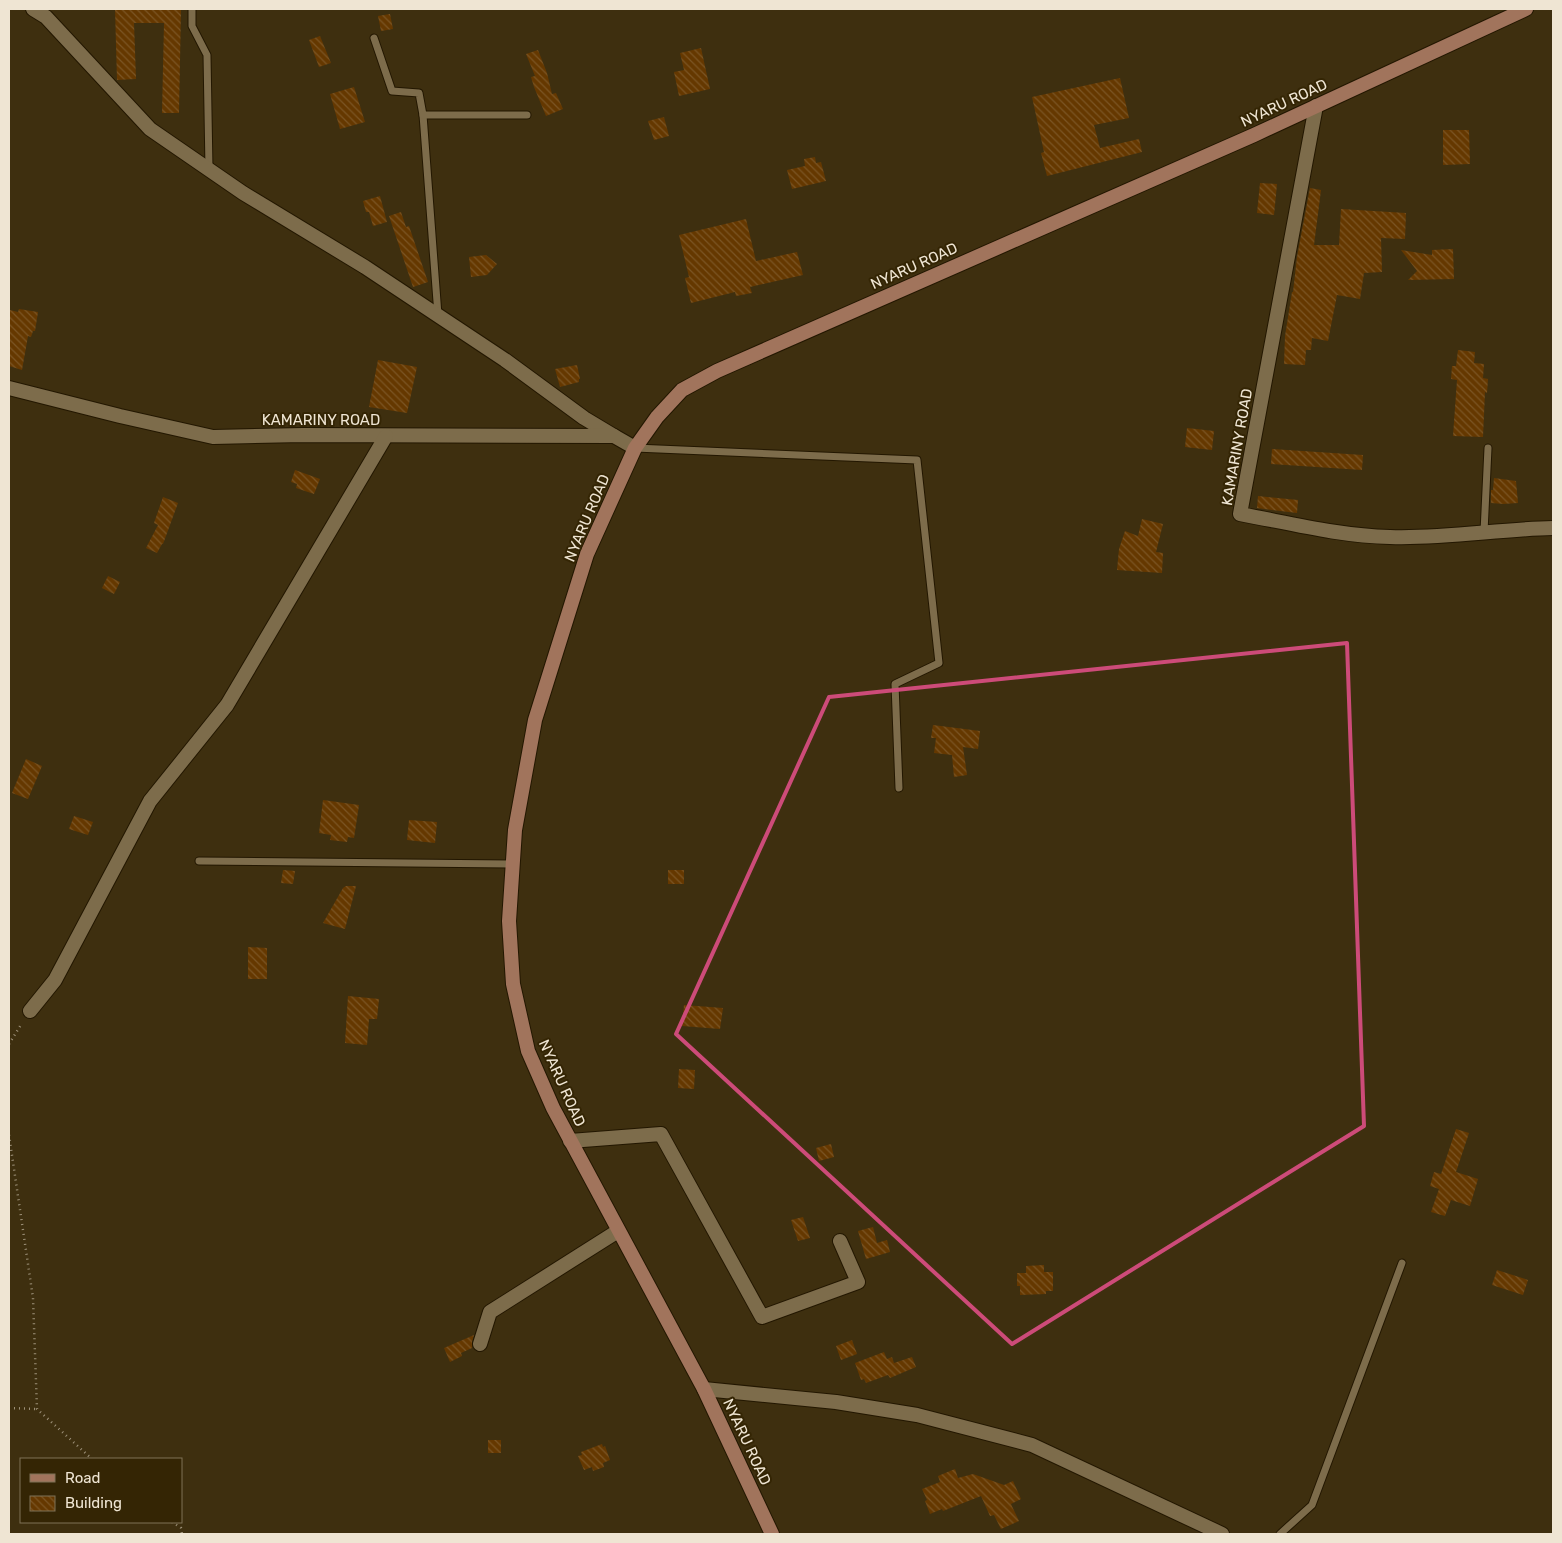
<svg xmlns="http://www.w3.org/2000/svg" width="1562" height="1543" font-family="Rubik,sans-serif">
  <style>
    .building { fill: url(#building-back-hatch) }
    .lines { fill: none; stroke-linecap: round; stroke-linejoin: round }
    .service-casing { stroke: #231701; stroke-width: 9 }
    .minor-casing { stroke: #231701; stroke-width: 16 }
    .secondary-casing { stroke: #231701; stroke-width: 16 }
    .path { stroke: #9e927a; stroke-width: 2.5; stroke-dasharray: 1 4; stroke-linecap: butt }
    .service { stroke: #7d6c4b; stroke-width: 7 }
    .minor { stroke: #7d6c4b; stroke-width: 14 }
    .secondary { stroke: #a1745c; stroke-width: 14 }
    .marked { fill: none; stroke: #cd4b79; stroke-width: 4; stroke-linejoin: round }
    .labels { text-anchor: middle; stroke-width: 4; stroke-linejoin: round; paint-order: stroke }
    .street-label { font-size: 15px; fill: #efe5d3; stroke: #342504 }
  </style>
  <defs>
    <pattern id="building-back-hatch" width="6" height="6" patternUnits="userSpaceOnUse" patternTransform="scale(1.25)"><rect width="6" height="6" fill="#653800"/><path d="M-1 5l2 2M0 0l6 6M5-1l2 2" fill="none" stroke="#7b5524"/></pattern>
  </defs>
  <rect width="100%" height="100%" fill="#3e2f0f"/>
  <!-- building -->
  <g class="building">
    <path d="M115,9H181L179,113H162L164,23H134L136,79L117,80Z"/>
    <path d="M390,14L393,29L381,31L378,16Z"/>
    <path d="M320,36L331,63L319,67L309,40Z"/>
    <path d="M701,48L710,89L679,96L674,72L684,70L680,53Z"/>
    <path d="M538,50L547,73L552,94L556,93L563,109L546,116L534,87L531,77L535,76L526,54Z"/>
    <path d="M1120,78L1129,118L1094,125L1100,148L1139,139L1142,152L1047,176L1041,153L1044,152L1032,97Z"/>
    <path d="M354,87L365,122L340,129L330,94Z"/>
    <path d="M664,117L669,136L654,140L648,121Z"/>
    <path d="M1443,130H1469L1470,164L1443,165Z"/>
    <path d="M815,157L816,163L821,162L826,181L792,189L787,170L805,166L804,159Z"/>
    <path d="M1260,183L1277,184L1274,215L1257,213Z"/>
    <path d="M1310,188L1321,190L1314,245H1339L1341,209L1406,213L1405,239L1381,238L1382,272L1364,273L1360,299L1337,295L1328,341L1312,338L1311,350H1306L1305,365L1284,364L1285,336L1292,292H1293L1297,257Z"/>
    <path d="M380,196L387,222L373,226L369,212H366L363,201Z"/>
    <path d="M401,212L406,227L409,226L428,282L413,287L389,216Z"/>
    <path d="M746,219L756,261L797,252L803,275L750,287L752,293L736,296L735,292L691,303L685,278L689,277L679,235Z"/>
    <path d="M1453,249L1454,279L1408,280L1417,271L1401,250L1432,255V250Z"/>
    <path d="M486,255L497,264L487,275L471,277L469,257Z"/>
    <path d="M19,309L38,312L35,331H33L31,337L28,336L22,370L9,366L10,310L18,312Z"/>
    <path d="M1458,350L1475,352L1474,363L1484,364L1483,378L1488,379L1487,393L1485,392L1483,437L1453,436L1457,380L1451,379L1452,366H1456Z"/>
    <path d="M378,360L417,367L407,413L369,407Z"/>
    <path d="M577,365L580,379H579V382L560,387L555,369Z"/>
    <path d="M1187,428L1214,431L1212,450L1185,447Z"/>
    <path d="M1272,449L1363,455L1362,470L1271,464Z"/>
    <path d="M295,470L320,479L314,494L296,488L297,484L291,482Z"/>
    <path d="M1494,478L1516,481L1518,503L1503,504L1491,503V490H1493Z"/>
    <path d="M1258,496L1298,500L1297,513L1257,508Z"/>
    <path d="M163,497L178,503L163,544H162L157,553L146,548L158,525L154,523Z"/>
    <path d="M1142,519L1163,524L1156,552L1163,553L1162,573L1117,570L1119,549L1125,531L1138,536Z"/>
    <path d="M108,576L120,582L114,594L102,588Z"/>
    <path d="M933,725L980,731L978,749L963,747L967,775L954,777L952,755L934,753L936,738H931Z"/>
    <path d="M26,759L42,766L28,799L12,793Z"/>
    <path d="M323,800L359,805L354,838L348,837L347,842L330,840L331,835L319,833Z"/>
    <path d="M74,816L93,822L88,835L69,829Z"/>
    <path d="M409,820L437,822L435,843L407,840Z"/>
    <path d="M283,870L295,871L293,884L281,883Z"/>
    <rect x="668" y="870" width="16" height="14"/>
    <path d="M346,886H356L345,929L323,923L343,888Z"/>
    <path d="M248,947L267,948V979H248Z"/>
    <path d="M348,996L379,999L377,1019H369L367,1045L345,1043Z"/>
    <path d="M684,1005L723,1008L720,1029L682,1026Z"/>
    <path d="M679,1069L695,1070L694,1089L678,1088Z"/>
    <path d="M1456,1129L1469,1133L1456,1172L1478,1179L1470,1206L1451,1200L1445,1216L1431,1212L1439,1189L1430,1186L1434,1172L1441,1174Z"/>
    <path d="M831,1144L834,1157L819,1161L816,1148Z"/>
    <path d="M803,1217L810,1238L798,1241L791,1220Z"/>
    <path d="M873,1227L877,1243L887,1240L890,1252L866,1259L858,1231Z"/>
    <path d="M1044,1265V1272H1053V1291H1046V1294L1020,1295V1286H1017V1273H1026V1266Z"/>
    <path d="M1497,1270L1528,1280L1523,1295L1492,1285Z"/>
    <path d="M474,1335L472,1342V1348L461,1353L462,1356L450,1362L444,1348Z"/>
    <path d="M852,1340L857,1354L841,1360L836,1346Z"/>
    <path d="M884,1352L887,1359L892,1357L894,1363L912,1357L916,1367L890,1378L888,1375L866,1383L864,1379L861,1380L855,1363Z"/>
    <rect x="488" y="1440" width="13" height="13"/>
    <path d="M602,1444L603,1447L605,1446L610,1460L603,1463L604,1467L593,1471L592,1467L584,1470L578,1456L582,1455L581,1452Z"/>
    <path d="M955,1469L958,1478L973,1474L1004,1485L1013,1481L1021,1499L1011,1504L1019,1521L1001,1529L994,1515L990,1516L981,1496L943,1511L942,1509L930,1514L925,1501L927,1500L922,1489L940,1482L938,1476Z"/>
  </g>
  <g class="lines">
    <!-- service casing -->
    <g class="service-casing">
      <g id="service">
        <path d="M192,9V26L207,55L209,169"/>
        <path d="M374,38L392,91L419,93L423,115L438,315"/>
        <path d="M423,115H527"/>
        <path d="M635,448L917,460L939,663L895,684L899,788"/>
        <path d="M1484,532L1488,448"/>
        <path d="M199,861L513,864"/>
        <path d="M1280,1534L1312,1505L1402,1263"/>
      </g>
    </g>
    <!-- minor casing -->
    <g class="minor-casing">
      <g id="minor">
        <path d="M33,9L46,17L150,129L243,193L365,267L505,360L584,418L614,436"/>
        <path d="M1316,106L1240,514C1289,523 1340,536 1390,537C1445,539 1499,529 1553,528"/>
        <path d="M9,388L120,416L213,437L303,435L614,436L635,448"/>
        <path d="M30,1011L55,980L150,801L227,705L386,436"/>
        <path d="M570,1141L661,1134L762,1317L858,1282L840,1241"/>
        <path d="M480,1344L490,1312L618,1231"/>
        <path d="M704,1389L836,1402L917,1415L1032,1445L1222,1534"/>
      </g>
    </g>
    <!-- secondary casing -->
    <g class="secondary-casing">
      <path id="secondary" d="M772,1534L704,1389L553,1108L528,1051L513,984L509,921L515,830L535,720L587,554L635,448L657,417L682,390L717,371L1254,135L1526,9"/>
    </g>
    <!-- path -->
    <g class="path">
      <path d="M9,1044L22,1023"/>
      <path d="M9,1135L33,1298L37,1409L92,1459"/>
      <path d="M9,1408L37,1409"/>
      <path d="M172,1522L181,1528L182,1534"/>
    </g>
    <!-- service -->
    <use href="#service" class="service"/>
    <!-- minor -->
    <use href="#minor" class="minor"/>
    <!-- secondary -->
    <use href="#secondary" class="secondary"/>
  </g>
  <!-- marked area -->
  <path class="marked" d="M1347,643L1364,1126L1012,1344L676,1034L829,697Z"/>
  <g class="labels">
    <!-- street labels -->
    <g class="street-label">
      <text transform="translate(1284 103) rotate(-25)" y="5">NYARU ROAD</text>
      <text transform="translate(914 266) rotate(-24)" y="5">NYARU ROAD</text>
      <text x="321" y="425">KAMARINY ROAD</text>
      <text transform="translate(1237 447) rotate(-80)" y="5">KAMARINY ROAD</text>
      <text transform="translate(587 518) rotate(-67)" y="5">NYARU ROAD</text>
      <text transform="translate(562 1083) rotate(66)" y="5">NYARU ROAD</text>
      <text transform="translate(747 1442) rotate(65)" y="5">NYARU ROAD</text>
    </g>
  </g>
  <!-- border -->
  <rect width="1562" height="1543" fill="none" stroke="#efe5d3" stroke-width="20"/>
  <!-- legend -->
  <rect x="20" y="1458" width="162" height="65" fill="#342504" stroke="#7f7257"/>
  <rect x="30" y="1474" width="25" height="8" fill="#a1745c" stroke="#7f7257"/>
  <text x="65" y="1483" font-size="15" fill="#efe5d3">Road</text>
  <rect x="30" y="1496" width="25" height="15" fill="url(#building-back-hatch)" stroke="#7f7257"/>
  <text x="65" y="1508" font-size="15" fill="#efe5d3">Building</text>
</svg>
